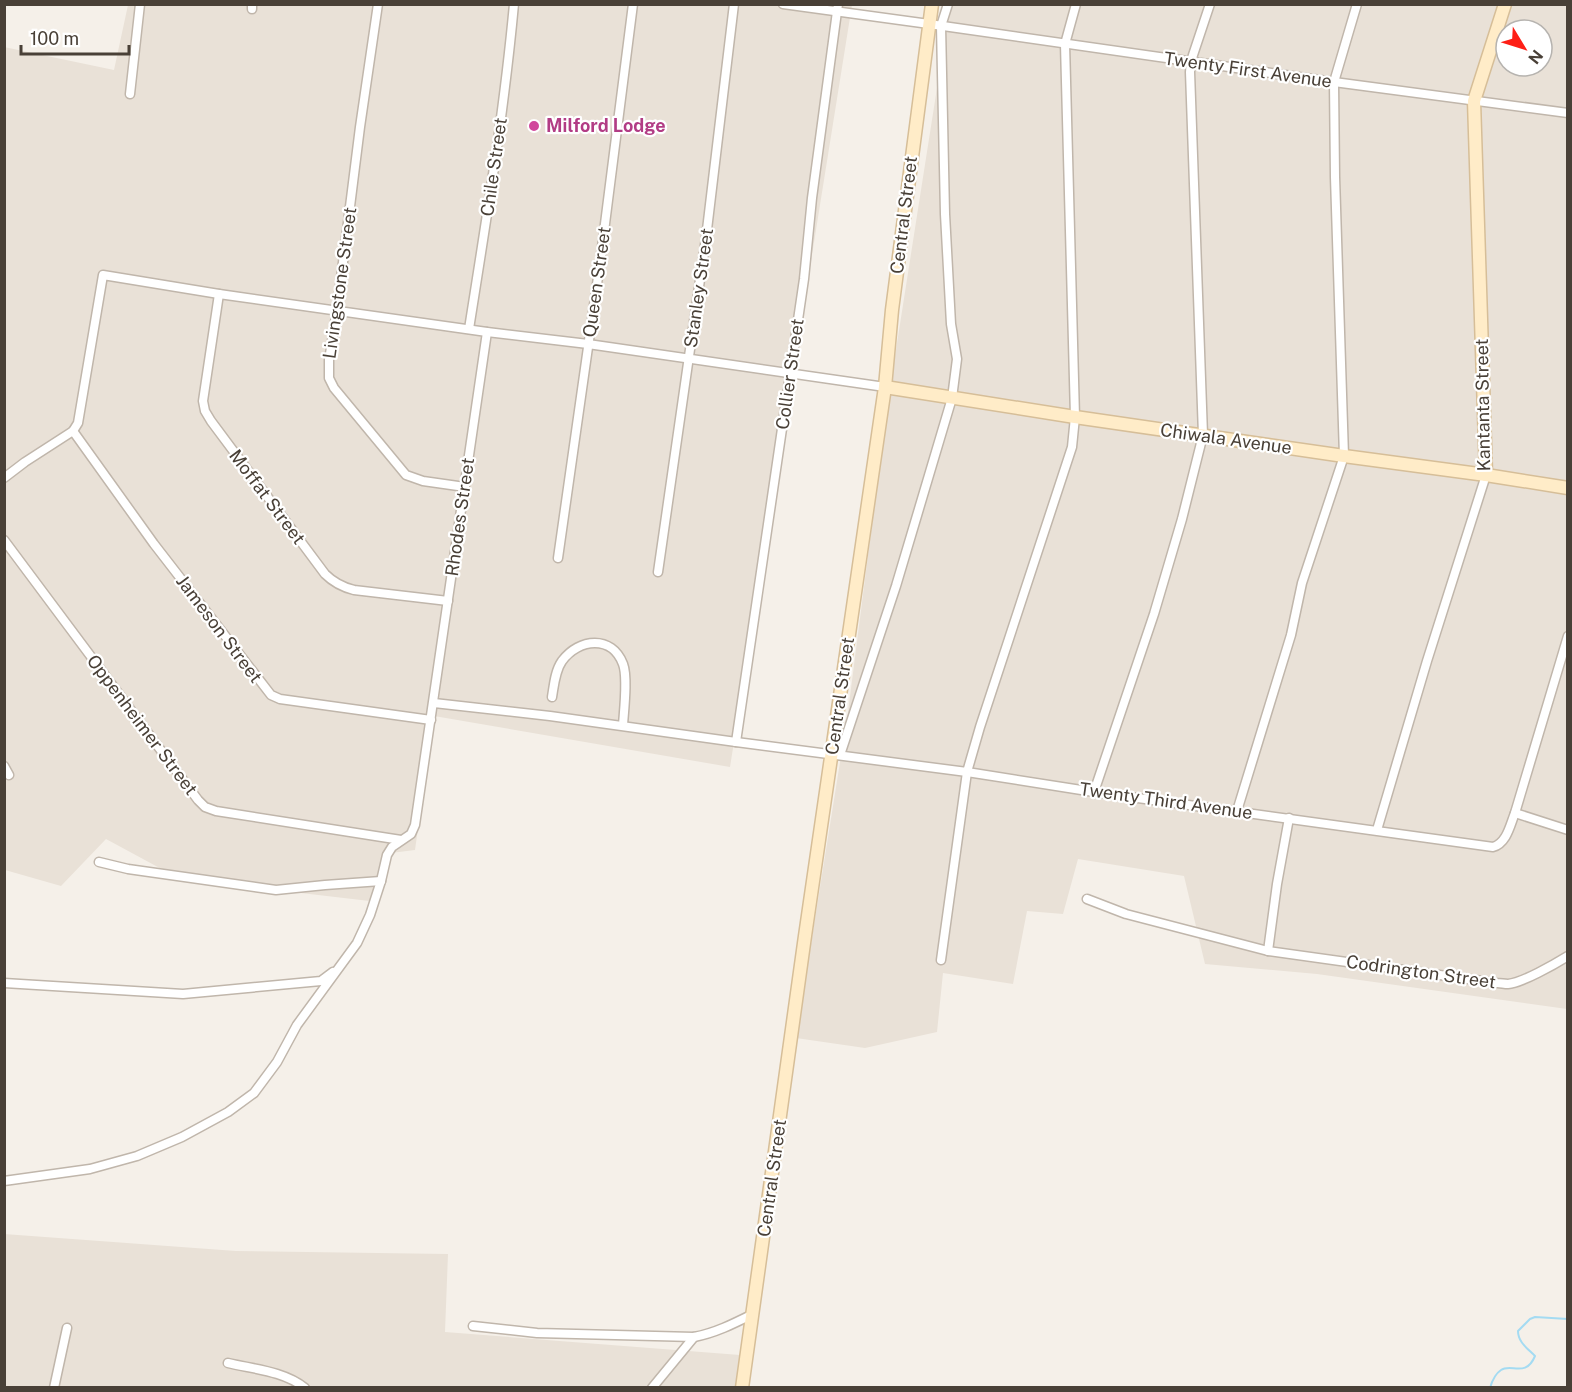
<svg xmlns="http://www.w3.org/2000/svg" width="1572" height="1392" font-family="'Public Sans',sans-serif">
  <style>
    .residential { fill: #e9e1d7; fill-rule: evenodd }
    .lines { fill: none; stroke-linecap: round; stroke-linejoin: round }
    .stream { stroke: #a4dbf2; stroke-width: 2 }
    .street-casing { stroke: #c0b6ab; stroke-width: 11 }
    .secondary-casing { stroke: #d6be98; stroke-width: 15 }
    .street { stroke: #fff; stroke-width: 8 }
    .secondary { stroke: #ffecc8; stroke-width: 12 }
    .hotel-dot { fill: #d1479c; stroke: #fff; stroke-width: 2 }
    .labels { text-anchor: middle; stroke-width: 4.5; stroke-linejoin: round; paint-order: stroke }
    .street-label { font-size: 18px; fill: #494037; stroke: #fff }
    .hotel-label { font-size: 18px; font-weight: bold; fill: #b23c85; stroke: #fff; text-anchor: start }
  </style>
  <rect width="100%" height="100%" fill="#f5f0e9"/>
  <!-- residential -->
  <g class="residential">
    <path d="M128,5H852L730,767L434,716L415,850L391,853L378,902L180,879L106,839L61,886L5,870L4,47L114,70Z"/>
    <path d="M950,5H1567V1009L1317,974L1205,964L1184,876L1078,859L1063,914L1027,911L1013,984L943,973L937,1032L865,1048L796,1038L848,712L887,407ZM1506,30H1542V66H1506Z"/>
    <path d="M4,1234L236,1251L448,1254L445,1332L740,1355L735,1387H5Z"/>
  </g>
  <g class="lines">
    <!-- stream -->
    <path class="stream" d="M1490,1388C1492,1381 1495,1374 1501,1370C1511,1363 1526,1378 1535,1356C1527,1348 1518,1342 1518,1331L1530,1319L1535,1317L1568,1319"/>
    <!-- street casing -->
    <g class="street-casing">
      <g id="street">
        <path d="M378,4L360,127L337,310L329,360V378L334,388L406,475L423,481L465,487"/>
        <path d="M783,4L929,24L1334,82L1568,113"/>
        <path d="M252,9V4"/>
        <path d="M130,94L140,4"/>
        <path d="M219,294L203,401L205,411L211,421L325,574C334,583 342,587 354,590L448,601"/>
        <path d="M469,329C486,221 504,113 514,4"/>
        <path d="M73,431L154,544L271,695L280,699L431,720"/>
        <path d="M4,478L25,462L73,431L78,423L103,275L219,294L487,332L588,344L885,387"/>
        <path d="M4,540L198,800L205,807L216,811L401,840"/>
        <path d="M558,558L600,263L633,4"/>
        <path d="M658,572L706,238L734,4"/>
        <path d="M552,697C554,685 555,671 562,661C579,638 612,635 623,664C628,677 624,710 623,725"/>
        <path d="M434,703L550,716L736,742L967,772L1094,792L1493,847C1507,843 1510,825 1515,813L1568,636"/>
        <path d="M736,742L804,279L812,198L838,4"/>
        <path d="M840,755L896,586L952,398L957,359L951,324L945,214L941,26L948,4"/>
        <path d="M4,766L9,775"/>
        <path d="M1094,792L1154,614L1182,519L1203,435L1190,72L1191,61L1210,4"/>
        <path d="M1237,811L1291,635L1302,583L1344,456L1335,177L1334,82L1357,4"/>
        <path d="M1515,813L1568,830"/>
        <path d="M1377,830L1427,661L1486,475"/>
        <path d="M99,862L128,869L276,890L325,885L381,881"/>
        <path d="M1087,899L1126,914L1268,951L1497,983C1501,983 1504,984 1508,984C1522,983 1555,964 1568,956"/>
        <path d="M1268,951L1277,884L1289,818"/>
        <path d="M941,960L967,772L980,727L1072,447L1075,417L1065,44L1076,4"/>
        <path d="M4,983L183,994L321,981L333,972"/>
        <path d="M4,1181L90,1169L137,1156L182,1137L228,1112L254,1093L277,1062L297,1025L357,943L370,915L381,881L387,855L392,847L411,834L415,825L487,332"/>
        <path d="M473,1326L537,1333L694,1337C715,1333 733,1324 753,1314"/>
        <path d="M228,1363C253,1369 284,1371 305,1388"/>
        <path d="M54,1388L67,1328"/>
        <path d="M652,1388L694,1337"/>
      </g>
    </g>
    <!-- secondary casing -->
    <g class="secondary-casing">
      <g id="secondary">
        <path d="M885,387L1075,417L1344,456L1486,475L1568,488"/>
        <path d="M1486,475L1474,101L1505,4"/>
        <path d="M742,1388L805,936L885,387L892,310L932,4"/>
      </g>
    </g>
    <!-- street -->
    <use href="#street" class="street"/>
    <!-- secondary -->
    <use href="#secondary" class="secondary"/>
  </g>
  <!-- markers -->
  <circle class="hotel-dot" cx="534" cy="126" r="6"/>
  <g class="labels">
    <!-- street labels -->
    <g class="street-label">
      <text transform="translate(1248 70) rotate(8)" y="6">Twenty First Avenue</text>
      <text transform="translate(494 167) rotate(-82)" y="6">Chile Street</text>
      <text transform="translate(904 215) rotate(-83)" y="6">Central Street</text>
      <text transform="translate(597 282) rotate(-82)" y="6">Queen Street</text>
      <text transform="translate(340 283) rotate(-82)" y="6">Livingstone Street</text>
      <text transform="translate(699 288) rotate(-82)" y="6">Stanley Street</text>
      <text transform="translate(790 374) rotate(-82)" y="6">Collier Street</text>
      <text transform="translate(1483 405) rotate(-91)" y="6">Kantanta Street</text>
      <text transform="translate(1226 439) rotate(8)" y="6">Chiwala Avenue</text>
      <text transform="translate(267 497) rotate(53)" y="6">Moffat Street</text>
      <text transform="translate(460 517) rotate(-82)" y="6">Rhodes Street</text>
      <text transform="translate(219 629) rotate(53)" y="6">Jameson Street</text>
      <text transform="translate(840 696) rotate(-82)" y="6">Central Street</text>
      <text transform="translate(142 725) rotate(53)" y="6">Oppenheimer Street</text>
      <text transform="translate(1166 801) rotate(8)" y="6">Twenty Third Avenue</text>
      <text transform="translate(1421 972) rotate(8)" y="6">Codrington Street</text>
      <text transform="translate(772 1178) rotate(-82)" y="6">Central Street</text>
    </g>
    <!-- hotel labels -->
    <g class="hotel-label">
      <text x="546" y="132">Milford Lodge</text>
    </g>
  </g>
  <!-- border -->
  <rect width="1572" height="1392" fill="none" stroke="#494037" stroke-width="12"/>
  <!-- north arrow -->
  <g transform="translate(1524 48) rotate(128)"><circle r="28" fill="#ffffff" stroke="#b6b3af" stroke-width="1.5"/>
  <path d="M0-4.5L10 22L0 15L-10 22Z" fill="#fe1f16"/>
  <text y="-9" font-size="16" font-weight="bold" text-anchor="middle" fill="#494037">N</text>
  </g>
  <!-- scale -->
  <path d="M21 45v9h108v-9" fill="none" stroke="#494037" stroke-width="3"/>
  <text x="30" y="45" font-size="18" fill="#494037" stroke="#ffffff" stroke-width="4.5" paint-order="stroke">100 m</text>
</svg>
